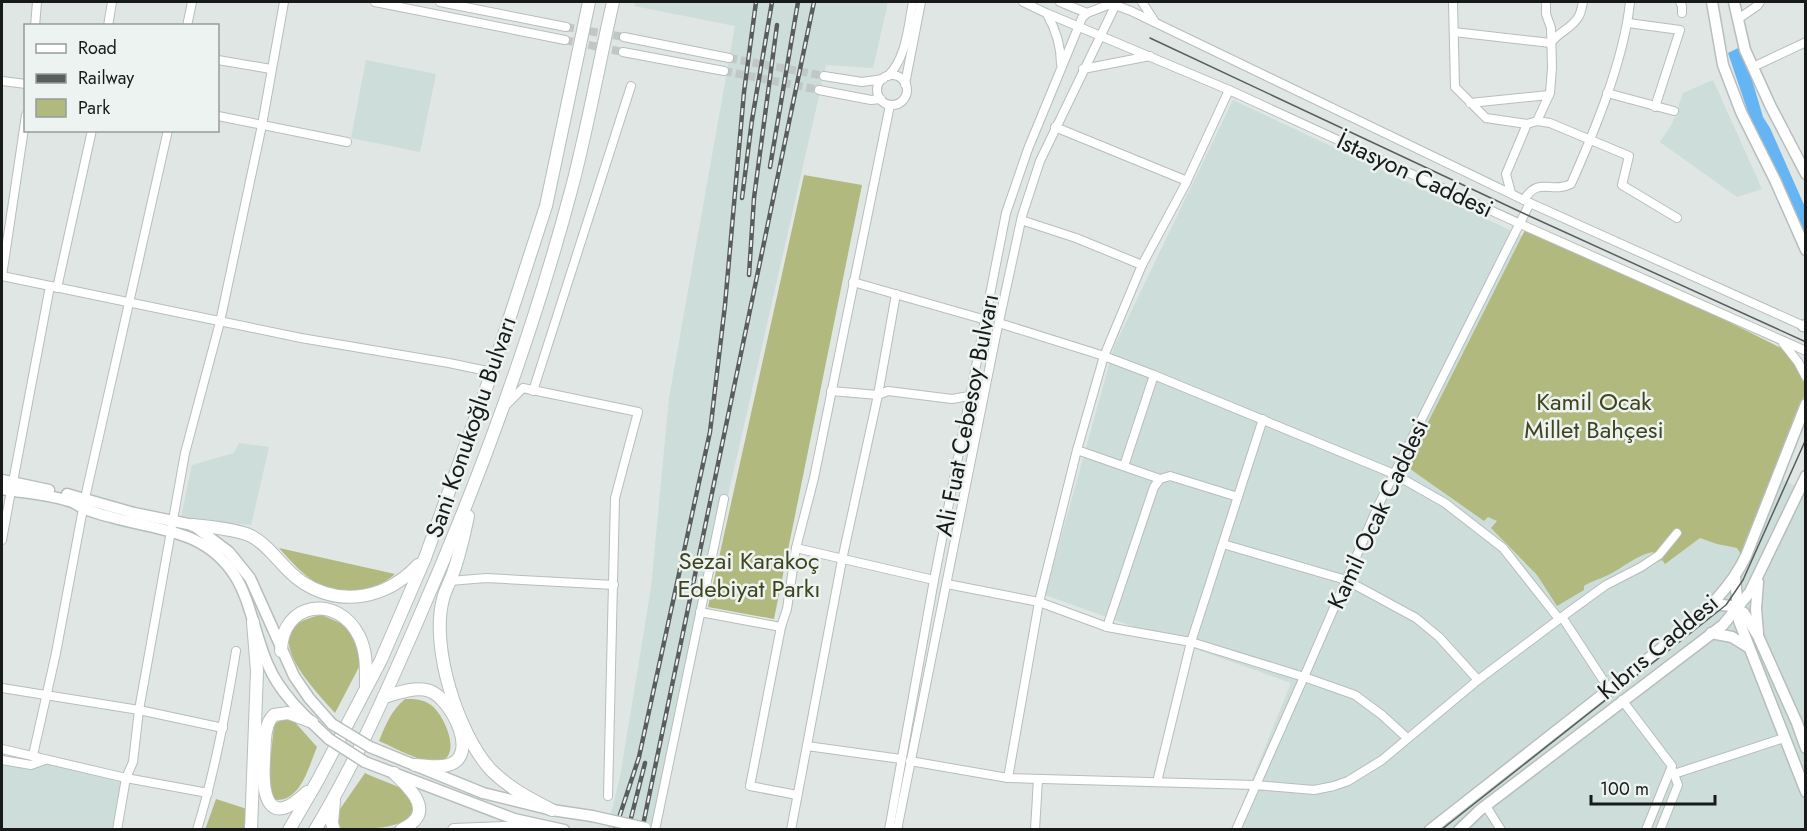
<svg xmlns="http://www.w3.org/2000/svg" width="1807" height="831" font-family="Jost,sans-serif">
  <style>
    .built { fill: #cdddd9 }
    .green { fill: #b1b97f }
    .water { fill: #65b4f3 }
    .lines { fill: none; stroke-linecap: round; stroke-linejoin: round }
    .minor-tunnel { stroke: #c1c7c6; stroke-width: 8; stroke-dasharray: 8 4; stroke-linecap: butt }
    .minor-casing { stroke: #b7bebd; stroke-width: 10 }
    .major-casing { stroke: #b7bebd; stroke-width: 13 }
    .highway-casing { stroke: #b7bebd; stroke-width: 14 }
    .minor { stroke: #fff; stroke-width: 8 }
    .major { stroke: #fff; stroke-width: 10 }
    .highway { stroke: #fff; stroke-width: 12 }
    .tram { stroke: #595d5c; stroke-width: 1.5 }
    .rail-casing { stroke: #595d5c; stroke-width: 4.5 }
    .rail { stroke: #ecf3f1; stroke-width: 2; stroke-dasharray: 7; stroke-linecap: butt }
    .major-bridge-casing { stroke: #b7bebd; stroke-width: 13; stroke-linecap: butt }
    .major-bridge { stroke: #fff; stroke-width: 10 }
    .labels { text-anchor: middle; stroke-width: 5; stroke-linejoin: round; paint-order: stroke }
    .street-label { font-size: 24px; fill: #181a1a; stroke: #ecf3f1 }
    .park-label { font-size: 24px; fill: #3f441c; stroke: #ecf3f1 }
  </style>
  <rect width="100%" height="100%" fill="#dfe6e4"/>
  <!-- built -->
  <g class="built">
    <path d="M635,2H888L873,68L826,65L652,829L607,830L620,777L651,588L669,398L735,26L634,6Z"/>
    <path d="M366,60L436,74L420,152L351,138Z"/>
    <path d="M1713,80L1762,189L1737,197L1660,142L1672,124L1683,93Z"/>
    <path d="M1233,100L1790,362L1762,471L1805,490V829H1232L1291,683L1045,595L1114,347Z"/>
    <path d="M239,443L269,447L251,525L181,517L192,465L234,453Z"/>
    <path d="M2,760L31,765L45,760L126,778L117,829H2Z"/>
  </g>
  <!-- green -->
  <g class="green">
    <path d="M804,175L862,185L774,619L708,607Z"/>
    <path d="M1525,230L1713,314L1789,352L1804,376L1805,394L1742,556L1737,548L1717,544L1700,538L1665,564L1662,560L1657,562L1653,558V552C1636,555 1622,569 1606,576C1598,580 1591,581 1584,586V590L1557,606L1537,575L1491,528L1497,521L1488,517L1484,521L1406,466Z"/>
    <path d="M279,548L395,574C377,591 344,596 321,585C304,577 291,561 279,548Z"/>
    <path d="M322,615L347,626L360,652L359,667L335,713C311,686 252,627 322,615Z"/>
    <path d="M405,699C414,699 423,699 431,705C444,714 465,760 436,762C422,763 393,747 379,741C386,724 391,711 405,699Z"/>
    <path d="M283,718L293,720L317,747C308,768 301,802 274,800C265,787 273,741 274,725Z"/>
    <path d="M365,773C377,779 392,783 404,790C408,793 412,800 413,806C416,831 359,829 341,829L337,823L340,809Z"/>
    <path d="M216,799L247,809L245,829L205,830Z"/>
  </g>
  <!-- water -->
  <path class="water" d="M1742,46L1763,117L1770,128L1805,207V238L1751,121L1728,53Z"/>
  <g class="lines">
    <!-- minor-tunnel -->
    <g class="minor-tunnel">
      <path d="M566,27L624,37"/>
      <path d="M565,40L623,52"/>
      <path d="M729,58L824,76"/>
      <path d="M724,71L819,90"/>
    </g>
    <!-- minor casing -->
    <g class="minor-casing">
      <g id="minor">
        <path d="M375,2L565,40"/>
        <path d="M440,2L566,27"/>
        <path d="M1023,2L1046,13L1229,90L1527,227L1806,351"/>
        <path d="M1060,2L1087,13"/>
        <path d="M1142,2L1155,22"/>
        <path d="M1453,2L1455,87L1486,118L1527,124L1537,121L1550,123L1629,156L1622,185L1677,218"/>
        <path d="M1680,2L1682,6V13"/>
        <path d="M1047,14C1056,30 1061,45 1061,64"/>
        <path d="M1738,19L1757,6L1760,2"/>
        <path d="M1628,23L1680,30L1655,107"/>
        <path d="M35,26L37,2"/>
        <path d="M108,26L112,2"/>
        <path d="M187,26L192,2"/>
        <path d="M1454,32L1551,43C1558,32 1573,28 1579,16C1581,12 1582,6 1583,2"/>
        <path d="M624,37L729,58"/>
        <path d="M623,52L724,71"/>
        <path d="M218,60L271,69"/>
        <path d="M1753,67L1806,42"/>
        <path d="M1083,69L1150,56"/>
        <circle cx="892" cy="90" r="15"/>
        <path d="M824,76L862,82L883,79"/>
        <path d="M888,76C907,57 908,26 913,2"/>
        <path d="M2,81L26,84"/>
        <path d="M905,84L921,2"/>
        <path d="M819,90L871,100L881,99"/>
        <path d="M1607,93L1674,111"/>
        <path d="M1470,103L1549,95"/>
        <path d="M218,116L347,142"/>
        <path d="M1537,121L1550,93L1552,68L1551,28L1546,14V2"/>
        <path d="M1055,127L1187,181"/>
        <path d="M1511,193L1506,174L1527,124"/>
        <path d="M1524,200C1538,176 1551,194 1571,184C1595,130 1624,60 1630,2"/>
        <path d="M1021,220L1076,238L1142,265"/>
        <path d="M2,276L301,338L449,363L492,372"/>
        <path d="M2,276L26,115"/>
        <path d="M853,282L986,320"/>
        <path d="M57,288L92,130"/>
        <path d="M999,323L1104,356L1154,375L1394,474L1445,503L1503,548L1559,619"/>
        <path d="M1783,343L1798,362L1806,377"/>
        <path d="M533,391L631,86"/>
        <path d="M831,391L878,395L888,391L952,399L969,396"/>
        <path d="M505,406L523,388L638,412L615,498L608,796"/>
        <path d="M1077,450L1160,479"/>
        <path d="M1124,466L1154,375"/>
        <path d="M13,482L50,286"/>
        <path d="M2,540L11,491"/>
        <path d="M1223,544L1346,580L1416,618L1439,637L1478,680"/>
        <path d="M796,548L934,580"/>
        <path d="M450,581L486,578L614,585"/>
        <path d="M947,584L1039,602L1107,627L1191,642L1304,677L1355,695L1382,715L1407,738"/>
        <path d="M700,612L781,627L787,609L796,548L814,478L890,105"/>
        <path d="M1562,617L1609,689"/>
        <path d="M781,627L750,786L797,795"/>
        <path d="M1107,627L1154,487L1160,479L1170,476L1238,497"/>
        <path d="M2,688L139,710L223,728"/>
        <path d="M1622,700L1672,766L1646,830"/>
        <path d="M807,746L901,759"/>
        <path d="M2,749L126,778L208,793"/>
        <path d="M33,755L56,653L85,498L168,130"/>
        <path d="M2,760L31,765L45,760"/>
        <path d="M910,761L1008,778L1255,785L1314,790L1334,786L1348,781L1382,760L1478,680L1570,611L1606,585L1641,567L1659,555L1677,533"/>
        <path d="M1674,774L1784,738"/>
        <path d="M1008,778L1039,602L1077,450L1104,356L1142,265L1185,185L1229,90"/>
        <path d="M1157,782L1191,642L1263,419"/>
        <path d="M1486,806L1501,830"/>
        <path d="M117,830L126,778L133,762L139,710L185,453L220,322L262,125L284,2"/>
        <path d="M197,830C215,771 226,711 236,651"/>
        <path d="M655,830L724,499"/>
        <path d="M791,830L842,560L878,395L896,294"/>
        <path d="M889,830L934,580L1006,213L1028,149L1082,18L1087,13L1108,5H1115L1131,11L1530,203L1806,327"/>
        <path d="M897,830L995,340L1022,216L1040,161L1117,2"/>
        <path d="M1035,830L1038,779"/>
        <path d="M1236,830L1304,677L1379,504L1530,203"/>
        <path d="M1660,830L1678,785L1673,771"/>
      </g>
    </g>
    <!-- major casing -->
    <g class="major-casing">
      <g id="major">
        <path d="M1712,2L1723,65L1741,112L1775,180L1806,250"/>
        <path d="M1734,2L1745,50L1771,107L1806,174"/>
        <path d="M1803,326L1806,325"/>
        <path d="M2,480L49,490"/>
        <path d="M2,489C24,493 47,494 69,501C75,502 79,507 85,509C93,512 102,515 111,517C159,531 205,529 235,576C250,599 256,639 268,665C280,694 307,718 329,739"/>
        <path d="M67,494L134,513L193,525L229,552L250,578L294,676L309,698L332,724"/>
        <path d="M1735,577L1739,621L1806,792"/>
        <path d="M1713,604L1731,606L1744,613L1758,636L1797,723L1806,748"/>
        <path d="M1711,633L1732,637L1748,647"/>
        <path d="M1758,633L1756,609L1758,582"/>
        <path d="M370,747L483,793L552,810L592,816"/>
        <path d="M365,762L514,819L564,830"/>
        <path d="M897,829V830"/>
        <path d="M1430,830L1677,636C1705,611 1729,591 1746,556L1806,404"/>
        <path d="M1459,830L1480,810L1723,625L1750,592L1806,476"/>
      </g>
    </g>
    <!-- highway casing -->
    <g class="highway-casing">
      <g id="highway">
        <path d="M468,516C464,535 460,554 453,573C450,582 445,590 443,599C430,647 458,734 491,770C509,788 530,799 552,810"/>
        <path d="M193,525C209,527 237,529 251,536C272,547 283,570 302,582C342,608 387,598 418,565"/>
        <path d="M281,651C282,601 338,594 359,636C367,652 366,669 366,686"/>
        <path d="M384,697C398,693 415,686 430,691C450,698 481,756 448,765C438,768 425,765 415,765"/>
        <path d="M394,773C405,784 430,805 414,821C411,825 405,827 401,830"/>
        <path d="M307,792C268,830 262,795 264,760C265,746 263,725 274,715L288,713L312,722"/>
        <path d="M334,801L332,823L334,830"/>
        <path d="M251,830L257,671L253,622"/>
        <path d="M289,830L318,780L381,660L425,558L492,372L546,206L589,2"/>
        <path d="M315,830C355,764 386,693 417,622C479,481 532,337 572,187C588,126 599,63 613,2"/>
        <path d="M454,830L529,827L549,830"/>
      </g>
    </g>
    <!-- minor -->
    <use href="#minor" class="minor"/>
    <!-- major -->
    <use href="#major" class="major"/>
    <!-- highway -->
    <use href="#highway" class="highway"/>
    <!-- tram -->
    <g class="tram">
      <path d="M1150,38L1525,214L1806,342"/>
      <path d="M1441,830L1726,605L1743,580L1806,439"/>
    </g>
    <!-- rail casing -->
    <g class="rail-casing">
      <g id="rail">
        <path d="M770,167L798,2"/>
        <path d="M742,198L752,120L772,2"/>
        <path d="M749,275L754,198L777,25"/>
        <path d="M615,830L639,757L710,432L725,305L744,92L756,2"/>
        <path d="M628,830L645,763"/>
        <path d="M642,830L814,2"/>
      </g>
    </g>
    <!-- rail -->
    <use href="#rail" class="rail"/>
    <!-- major-bridge casing -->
    <g class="major-bridge-casing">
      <g id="major-bridge">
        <path d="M332,724L370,747"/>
        <path d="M329,739L365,762"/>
        <path d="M592,816L645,828"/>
      </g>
    </g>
    <!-- major-bridge -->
    <use href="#major-bridge" class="major-bridge"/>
  </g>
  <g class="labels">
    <!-- street labels -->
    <g class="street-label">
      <text transform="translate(1415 175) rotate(25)" y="8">İstasyon Caddesi</text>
      <text transform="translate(967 415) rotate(-79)" y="8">Ali Fuat Cebesoy Bulvarı</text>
      <text transform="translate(471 427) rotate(-71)" y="8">Sani Konukoğlu Bulvarı</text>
      <text transform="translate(1378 514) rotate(-65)" y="8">Kamil Ocak Caddesi</text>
      <text transform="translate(1658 647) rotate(-40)" y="8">Kıbrıs Caddesi</text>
    </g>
    <!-- park labels -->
    <g class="park-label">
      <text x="1594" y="410">Kamil Ocak<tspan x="1594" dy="28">Millet Bahçesi</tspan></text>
      <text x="749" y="569">Sezai Karakoç<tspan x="749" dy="28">Edebiyat Parkı</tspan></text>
    </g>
  </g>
  <!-- border -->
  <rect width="1807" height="831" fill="none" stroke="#181a1a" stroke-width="6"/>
  <!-- legend -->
  <rect x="24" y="24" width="195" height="108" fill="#ecf3f1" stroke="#979c9b" stroke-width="1.5"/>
  <rect x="36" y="44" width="30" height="9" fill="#ffffff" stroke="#979c9b" stroke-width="1.5"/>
  <text x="78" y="54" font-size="18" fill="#181a1a">Road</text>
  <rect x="36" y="74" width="30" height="9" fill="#595d5c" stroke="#979c9b" stroke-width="1.5"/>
  <text x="78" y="84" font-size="18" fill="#181a1a">Railway</text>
  <rect x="36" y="99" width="30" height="18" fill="#b1b97f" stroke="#979c9b" stroke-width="1.5"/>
  <text x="78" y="114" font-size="18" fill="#181a1a">Park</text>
  <!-- scale -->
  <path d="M1591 795v9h124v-9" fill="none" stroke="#181a1a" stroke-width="3"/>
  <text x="1600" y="795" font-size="18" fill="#181a1a" stroke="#ecf3f1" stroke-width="4.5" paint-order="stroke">100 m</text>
</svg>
